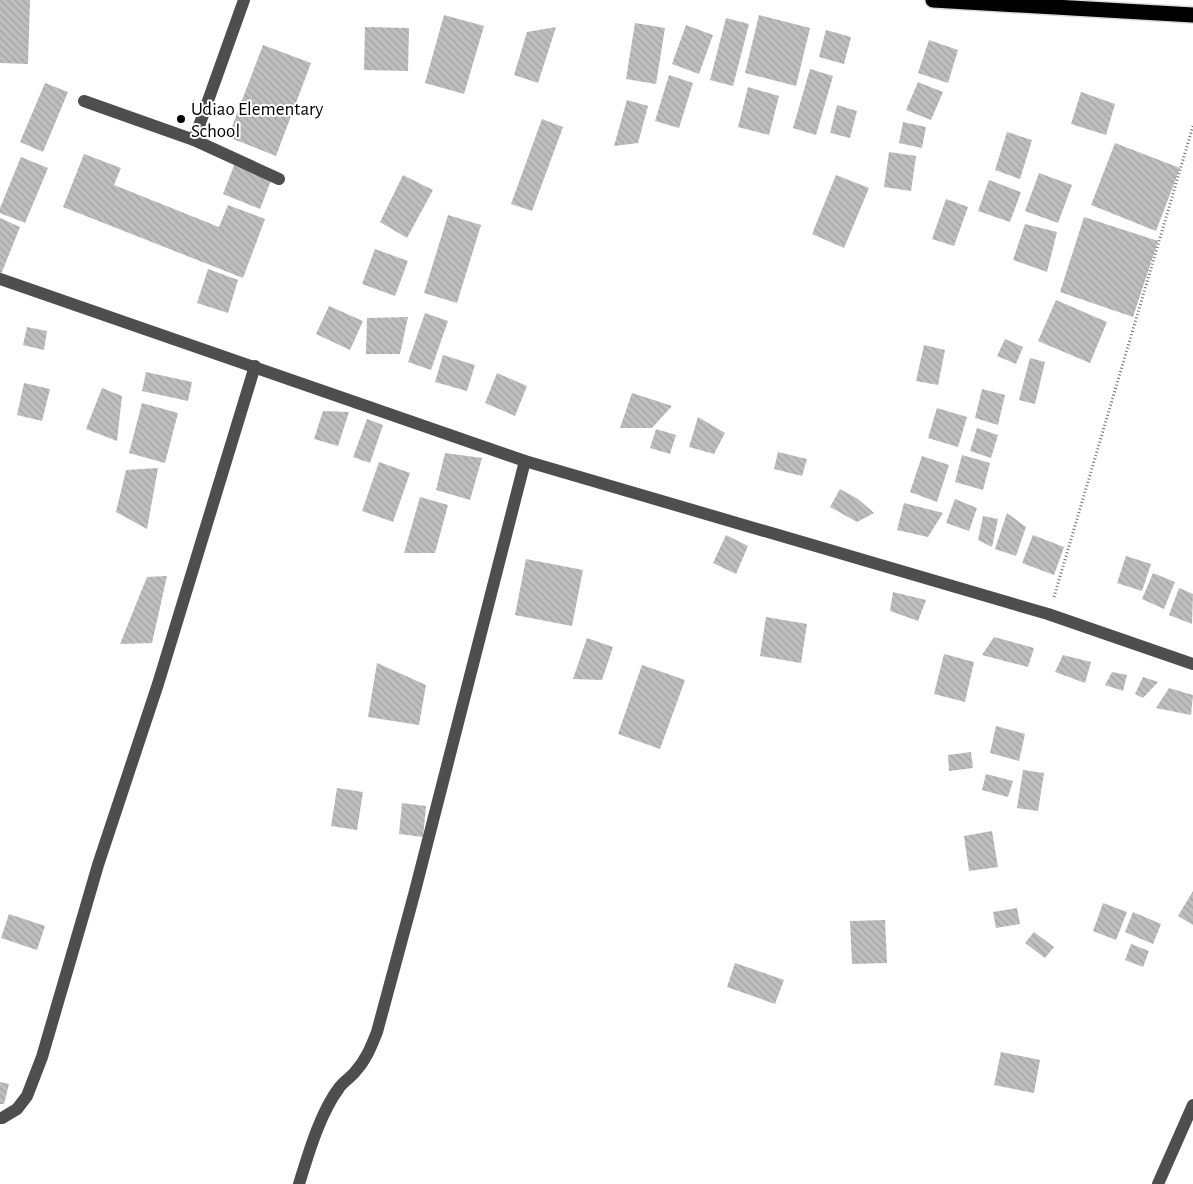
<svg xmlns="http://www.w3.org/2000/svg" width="1193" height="1184" font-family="'Alegreya Sans',sans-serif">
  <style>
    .building { fill: url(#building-back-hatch) }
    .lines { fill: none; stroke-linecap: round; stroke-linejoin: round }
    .highway-casing { stroke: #dbdbdb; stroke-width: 18 }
    .path { stroke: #707070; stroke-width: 3; stroke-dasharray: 1 2.5; stroke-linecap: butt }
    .minor { stroke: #4e4e4e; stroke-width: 12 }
    .highway { stroke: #000; stroke-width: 15 }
    .poi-dot { fill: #000; stroke: #fff; stroke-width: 2 }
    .labels { text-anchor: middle; stroke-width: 4; stroke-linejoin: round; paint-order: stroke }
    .poi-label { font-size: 19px; fill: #000; stroke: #fff; text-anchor: start }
  </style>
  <defs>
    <pattern id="building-back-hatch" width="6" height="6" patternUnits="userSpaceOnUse" patternTransform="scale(1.25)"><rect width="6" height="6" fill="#bebebe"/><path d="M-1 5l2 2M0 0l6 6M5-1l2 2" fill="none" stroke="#a2a2a2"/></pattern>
  </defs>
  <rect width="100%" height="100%" fill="#fff"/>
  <!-- building -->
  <g class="building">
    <path d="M0,0H30L28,64L0,63Z"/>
    <path d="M444,15L484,26L464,94L425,83Z"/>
    <path d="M759,15L810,28L796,86L745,73Z"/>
    <path d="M726,18L749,24L733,86L710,80Z"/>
    <path d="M635,23L665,28L656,84L626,79Z"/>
    <path d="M686,25L713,35L699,74L672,64Z"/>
    <path d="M365,27L409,28L408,71L364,70Z"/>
    <path d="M556,27L538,83L514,75L527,32Z"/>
    <path d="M826,30L851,37L844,64L819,57Z"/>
    <path d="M929,40L958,50L948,83L918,73Z"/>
    <path d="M263,45L311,63L276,156L228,137Z"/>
    <path d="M810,69L833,76L816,135L793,128Z"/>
    <path d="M669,75L693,83L679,128L655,121Z"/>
    <path d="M918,82L943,92L931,120L906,110Z"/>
    <path d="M45,83L68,92L43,152L20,142Z"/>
    <path d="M748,87L779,96L769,135L738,127Z"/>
    <path d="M1081,92L1115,104L1106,135L1071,124Z"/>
    <path d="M627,100L648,106L638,143L614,146Z"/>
    <path d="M837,105L857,111L850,138L830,133Z"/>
    <path d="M542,119L563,127L532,211L511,204Z"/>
    <path d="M903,122L926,127L922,148L899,143Z"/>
    <path d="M1007,132L1032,140L1020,179L995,170Z"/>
    <path d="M1115,143L1180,168L1156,231L1091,205Z"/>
    <path d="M889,152L916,156L911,191L884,187Z"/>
    <path d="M84,154L121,168L114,185L219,227L228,205L265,219L243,278L63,207Z"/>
    <path d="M21,157L48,168L25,223L0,213V208Z"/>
    <path d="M235,163L272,178L260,209L223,194Z"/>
    <path d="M1039,173L1072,185L1058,223L1025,211Z"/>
    <path d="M403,175L433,190L407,238L380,222Z"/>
    <path d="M836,175L869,188L844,248L812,234Z"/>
    <path d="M989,180L1021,192L1010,222L978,211Z"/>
    <path d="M946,199L968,207L954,246L932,239Z"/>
    <path d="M448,215L481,225L457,303L424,293Z"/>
    <path d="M1084,217L1158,241L1133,317L1060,292Z"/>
    <path d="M0,218L20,227L0,277Z"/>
    <path d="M1025,224L1057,232L1047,272L1013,260Z"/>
    <path d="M375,249L408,261L395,296L362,284Z"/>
    <path d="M208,269L238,280L228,313L197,303Z"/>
    <path d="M1056,300L1107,322L1090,363L1038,341Z"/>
    <path d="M329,306L363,321L350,350L316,334Z"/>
    <path d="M425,313L448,321L431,370L408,362Z"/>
    <path d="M408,317L400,354H366L367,318Z"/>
    <path d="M27,327L47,331L44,350L23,345Z"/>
    <path d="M1005,339L1023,347L1016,364L997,356Z"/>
    <path d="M924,345L945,350L938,385L916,381Z"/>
    <path d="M443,355L475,365L467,391L435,382Z"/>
    <path d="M1030,358L1045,362L1035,404L1019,400Z"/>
    <path d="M146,372L192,382L188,401L142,391Z"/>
    <path d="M497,373L527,386L515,416L485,403Z"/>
    <path d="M24,383L50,389L42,421L17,415Z"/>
    <path d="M102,388L122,396L117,441L86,429Z"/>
    <path d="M982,389L1005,395L998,425L975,418Z"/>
    <path d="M632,393L672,406L652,428H620Z"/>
    <path d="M142,403L178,413L165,463L129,453Z"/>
    <path d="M937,408L967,417L958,447L928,438Z"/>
    <path d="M323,411L349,412L338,446L314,439Z"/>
    <path d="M698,417L725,433L714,454L689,447Z"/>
    <path d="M367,419L383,425L370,463L353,457Z"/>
    <path d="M977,428L998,435L991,458L970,451Z"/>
    <path d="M656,429L676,435L670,454L650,448Z"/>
    <path d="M778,452L807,459L802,476L774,469Z"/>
    <path d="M445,453L482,458L470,500L436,490Z"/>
    <path d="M962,455L990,463L983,490L955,482Z"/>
    <path d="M922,456L949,465L937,502L910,492Z"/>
    <path d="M379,462L410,473L393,522L362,511Z"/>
    <path d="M158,468L147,529L116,512L126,470Z"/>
    <path d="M840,489L858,499L874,513L857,522L830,507Z"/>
    <path d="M420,497L448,505L435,553H404Z"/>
    <path d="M955,499L977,508L969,531L946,523Z"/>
    <path d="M904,503L943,513L928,537L897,530Z"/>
    <path d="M1007,513L1026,527L1016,556L995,549Z"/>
    <path d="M983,516L998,519L992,547L978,540Z"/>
    <path d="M726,535L748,546L736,574L713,563Z"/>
    <path d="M1033,535L1064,547L1054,575L1022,563Z"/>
    <path d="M1126,556L1151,564L1142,591L1117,583Z"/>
    <path d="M526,559L583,570L572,626L515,615Z"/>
    <path d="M1153,573L1175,582L1164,609L1142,599Z"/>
    <path d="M167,576L152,643L120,644L147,577Z"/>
    <path d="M1179,588L1193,594L1192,624L1169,615Z"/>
    <path d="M893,592L926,600L918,621L890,611Z"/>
    <path d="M766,617L807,624L801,663L760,656Z"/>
    <path d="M994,637L1034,648L1028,667L982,655Z"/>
    <path d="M587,638L613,647L602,680L573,679Z"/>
    <path d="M944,654L974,662L965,702L934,694Z"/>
    <path d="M1063,655L1091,662L1085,683L1055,672Z"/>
    <path d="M377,663L426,685L419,725L368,717Z"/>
    <path d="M642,665L685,680L660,749L618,734Z"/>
    <path d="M1112,672L1127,675L1123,691L1105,685Z"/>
    <path d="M1143,677L1158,682L1143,698L1135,694Z"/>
    <path d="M1169,688L1193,695L1191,715L1156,708Z"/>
    <path d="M996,726L1025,734L1019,761L990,753Z"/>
    <path d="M971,752L973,768L949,771L948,755Z"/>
    <path d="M1023,770L1044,773L1038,811L1017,808Z"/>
    <path d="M986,774L1013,781L1008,797L982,790Z"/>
    <path d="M337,788L363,792L357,830L331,826Z"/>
    <path d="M402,803L426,806L423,837L399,834Z"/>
    <path d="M992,831L998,867L969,871L964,836Z"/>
    <path d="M1193,891V925L1178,916Z"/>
    <path d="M1103,903L1127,912L1116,940L1093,931Z"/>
    <path d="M1017,908L1020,924L996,928L993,912Z"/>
    <path d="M1133,912L1161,924L1153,944L1125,932Z"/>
    <path d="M9,914L45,926L37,950L1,938Z"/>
    <path d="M885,920L887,963L852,964L850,921Z"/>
    <path d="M1034,932L1054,947L1045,958L1025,943Z"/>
    <path d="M1131,944L1149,951L1143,967L1125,960Z"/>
    <path d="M735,963L784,980L775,1004L727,987Z"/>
    <path d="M1001,1052L1040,1060L1034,1093L994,1085Z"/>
    <path d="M0,1082L9,1084L4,1104H0Z"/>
  </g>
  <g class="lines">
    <!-- highway casing -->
    <g class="highway-casing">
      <path id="highway" d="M933,0L1193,15"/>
    </g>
    <!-- path -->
    <path class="path" d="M1054,597L1193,126"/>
    <!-- minor -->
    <g class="minor">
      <path d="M84,101L194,140L279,179"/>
      <path d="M194,140L244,0"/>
      <path d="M0,279L525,461L1048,614L1193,664"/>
      <path d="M0,1118H2L17,1109L27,1096L42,1057L98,865L158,684L255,366"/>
      <path d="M299,1184C308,1155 320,1113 339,1088C343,1082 350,1078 355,1072C366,1060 371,1047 377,1032L415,891L525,461"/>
      <path d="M1158,1184L1193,1105"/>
    </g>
    <!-- highway -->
    <use href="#highway" class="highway"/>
  </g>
  <!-- markers -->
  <circle class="poi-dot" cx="181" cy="119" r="5"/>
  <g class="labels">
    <!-- poi labels -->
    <g class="poi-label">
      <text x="191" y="115">Udiao Elementary<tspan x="191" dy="22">School</tspan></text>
    </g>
  </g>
</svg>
